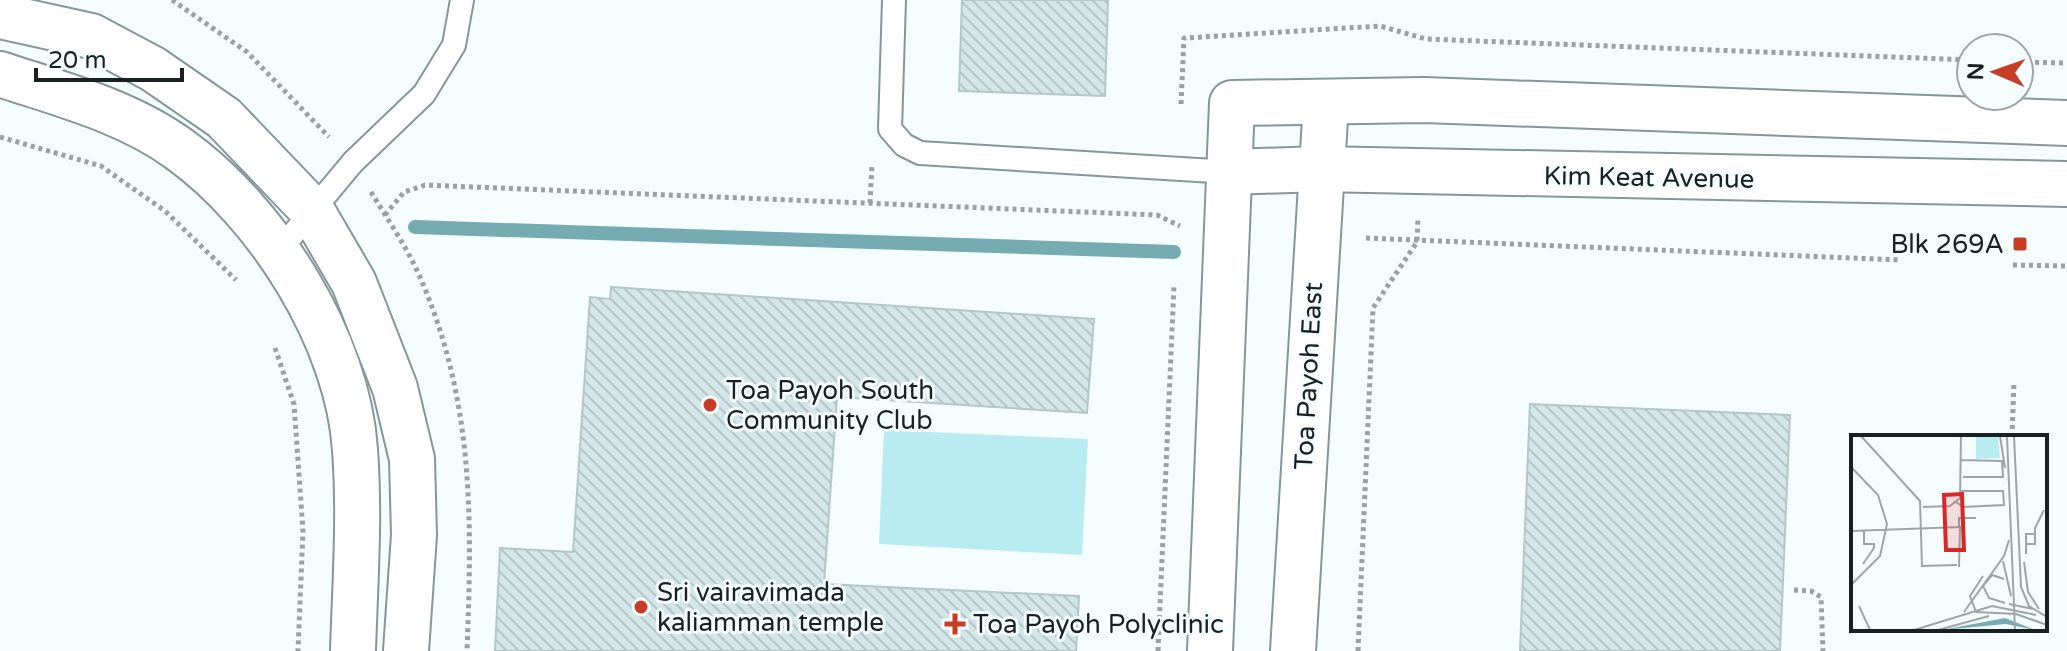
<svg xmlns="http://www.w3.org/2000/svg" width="2067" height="651" font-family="'Varela Round',sans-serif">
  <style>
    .garden { fill: #b9ecf1 }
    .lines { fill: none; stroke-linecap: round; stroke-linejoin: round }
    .stream { stroke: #74acb1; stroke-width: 14 }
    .building { fill: url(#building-back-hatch); stroke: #b3c6c8; stroke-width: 2 }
    .service-casing { stroke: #859799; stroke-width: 26 }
    .minor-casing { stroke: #859799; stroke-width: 48 }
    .path { stroke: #9aa1a2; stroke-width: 5; stroke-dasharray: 4 4; stroke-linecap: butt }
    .service { stroke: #fff; stroke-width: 22 }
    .minor { stroke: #fff; stroke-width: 44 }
    .poi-dot { fill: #c73c24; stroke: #f6fdfe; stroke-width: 3 }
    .labels { text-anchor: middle; stroke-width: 6; stroke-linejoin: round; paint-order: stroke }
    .street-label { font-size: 26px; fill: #192021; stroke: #f6fdfe }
    .poi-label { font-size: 26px; fill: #192021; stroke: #f6fdfe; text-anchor: start }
    .inset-road { fill: none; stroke: #9ea5a6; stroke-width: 2 }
    .view { fill: #d62828; fill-opacity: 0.15; stroke: #d62828; stroke-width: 4 }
    .inset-edge { fill: none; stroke: #192021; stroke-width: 4 }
  </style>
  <defs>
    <pattern id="building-back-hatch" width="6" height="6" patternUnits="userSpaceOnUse" patternTransform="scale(2)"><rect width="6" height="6" fill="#d3e6e8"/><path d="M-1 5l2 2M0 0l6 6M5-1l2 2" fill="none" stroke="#b5c5c7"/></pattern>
  </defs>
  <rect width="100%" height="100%" fill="#f6fdfe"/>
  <!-- garden -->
  <path class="garden" d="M884,430L1088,439L1082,555L879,544Z"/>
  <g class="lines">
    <!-- stream -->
    <path class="stream" d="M415,227L1174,252"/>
  </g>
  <!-- building -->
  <g class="building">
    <path d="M962,0H1108L1105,96L959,91Z"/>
    <path d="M611,287L1094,319L1087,413L837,397L824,584L1079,596L1076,651H495L500,548L573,552L590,297L610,299Z"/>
    <path d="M1530,404L1790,415L1780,651H1520Z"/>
  </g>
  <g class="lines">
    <!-- service casing -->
    <g class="service-casing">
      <g id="service">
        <path d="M894,0L890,129L904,145L920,153L1230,172"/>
        <path d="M278,252L353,162L424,94L454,45L462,0"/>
      </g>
    </g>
    <!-- minor casing -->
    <g class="minor-casing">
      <g id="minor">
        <path d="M0,16L91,36L153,69L224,118L311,209L354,283L395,388L412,459L414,535L406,651"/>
        <path d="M0,74C60,94 127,111 179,149C268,213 348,340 355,450C360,517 355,585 353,651"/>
        <path d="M1230,172L1320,169L2067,184"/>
        <path d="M1210,651L1232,103L1424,100L2067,123"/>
        <path d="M1293,651L1326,102"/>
      </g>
    </g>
    <!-- path -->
    <g class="path">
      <path d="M172,0L247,52L329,137"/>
      <path d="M2019,62L2067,63"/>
      <path d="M1181,104L1184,38L1380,26L1426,39L1971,60"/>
      <path d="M0,137L101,166L165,211L236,280"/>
      <path d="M371,192C390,223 412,255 425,289C474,409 472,523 467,651"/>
      <path d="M870,203L872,164"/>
      <path d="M385,215L404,192L425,185L1157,215L1180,226"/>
      <path d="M1366,238L1901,260"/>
      <path d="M2013,265L2067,266"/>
      <path d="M275,348L294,404L303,531L298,651"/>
      <path d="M2012,437L2014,381"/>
      <path d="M1794,590L1811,591L1821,597L1823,651"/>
      <path d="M1158,651L1174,285"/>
      <path d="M1358,651L1373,308L1417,242L1418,218"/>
    </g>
    <!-- service -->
    <use href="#service" class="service"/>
    <!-- minor -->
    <use href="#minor" class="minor"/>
  </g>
  <!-- markers -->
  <g class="poi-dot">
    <rect x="2012" y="236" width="16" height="16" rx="4"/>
    <circle cx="710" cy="405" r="8"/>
    <circle cx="641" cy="607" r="8"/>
    <path d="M951 612h8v8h8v8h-8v8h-8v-8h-8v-8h8z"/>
  </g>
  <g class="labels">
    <!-- street labels -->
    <g class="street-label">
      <text transform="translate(1649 177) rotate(1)" y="9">Kim Keat Avenue</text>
      <text transform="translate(1308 376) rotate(-87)" y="9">Toa Payoh East</text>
    </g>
    <!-- poi labels -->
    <g class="poi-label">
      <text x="2004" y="253" text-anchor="end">Blk 269A</text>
      <text x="726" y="399">Toa Payoh South<tspan x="726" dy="30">Community Club</tspan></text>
      <text x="657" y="601">Sri vairavimada<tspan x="657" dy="30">kaliamman temple</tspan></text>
      <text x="973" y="633">Toa Payoh Polyclinic</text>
    </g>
  </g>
  <!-- overview -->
  <g transform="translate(1851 435)">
    <rect width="196" height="196" fill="#f6fdfe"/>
    <path d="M125,1H147L149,23L125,24Z" fill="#b9ecf1"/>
    <path d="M154,183L184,195L155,189L91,195Z" fill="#74acb1"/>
    <path class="inset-road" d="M10,1L69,66L71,131L106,130M149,1L154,33M156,1L164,195M163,1L170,152L178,171L196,182M109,25L151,26L152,42H112M0,32L27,60L36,89L29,121L0,150M105,67L112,72L153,70L152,56H109M72,72L99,71L109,63L110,1M108,92V83H125M0,96L109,92L108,132M175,109H184V93L193,75M175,119V99H184M152,126L160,161M173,127L177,157L188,174M12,129L23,113V109H13V95M132,141L119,161L125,177L165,179L196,190M153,144L141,140L132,151L138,163L154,168M158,169L182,174M8,171L19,195M113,177L153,121L158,105M63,195L141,171L185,180M87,195L138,181"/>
    <path class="view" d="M111,59L113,115H95L93,60Z"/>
    <rect width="196" height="196" class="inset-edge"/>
  </g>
  <!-- north arrow -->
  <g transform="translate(1995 72) rotate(272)"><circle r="38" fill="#f6fdfe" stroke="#9ea5a6" stroke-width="2"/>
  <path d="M0-6L14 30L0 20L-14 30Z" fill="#c73c24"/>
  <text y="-12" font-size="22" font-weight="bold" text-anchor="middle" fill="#192021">N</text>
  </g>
  <!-- scale -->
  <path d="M36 68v12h146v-12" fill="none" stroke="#192021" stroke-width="4"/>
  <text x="48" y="68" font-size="24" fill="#192021" stroke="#f6fdfe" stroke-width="6" paint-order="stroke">20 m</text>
</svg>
